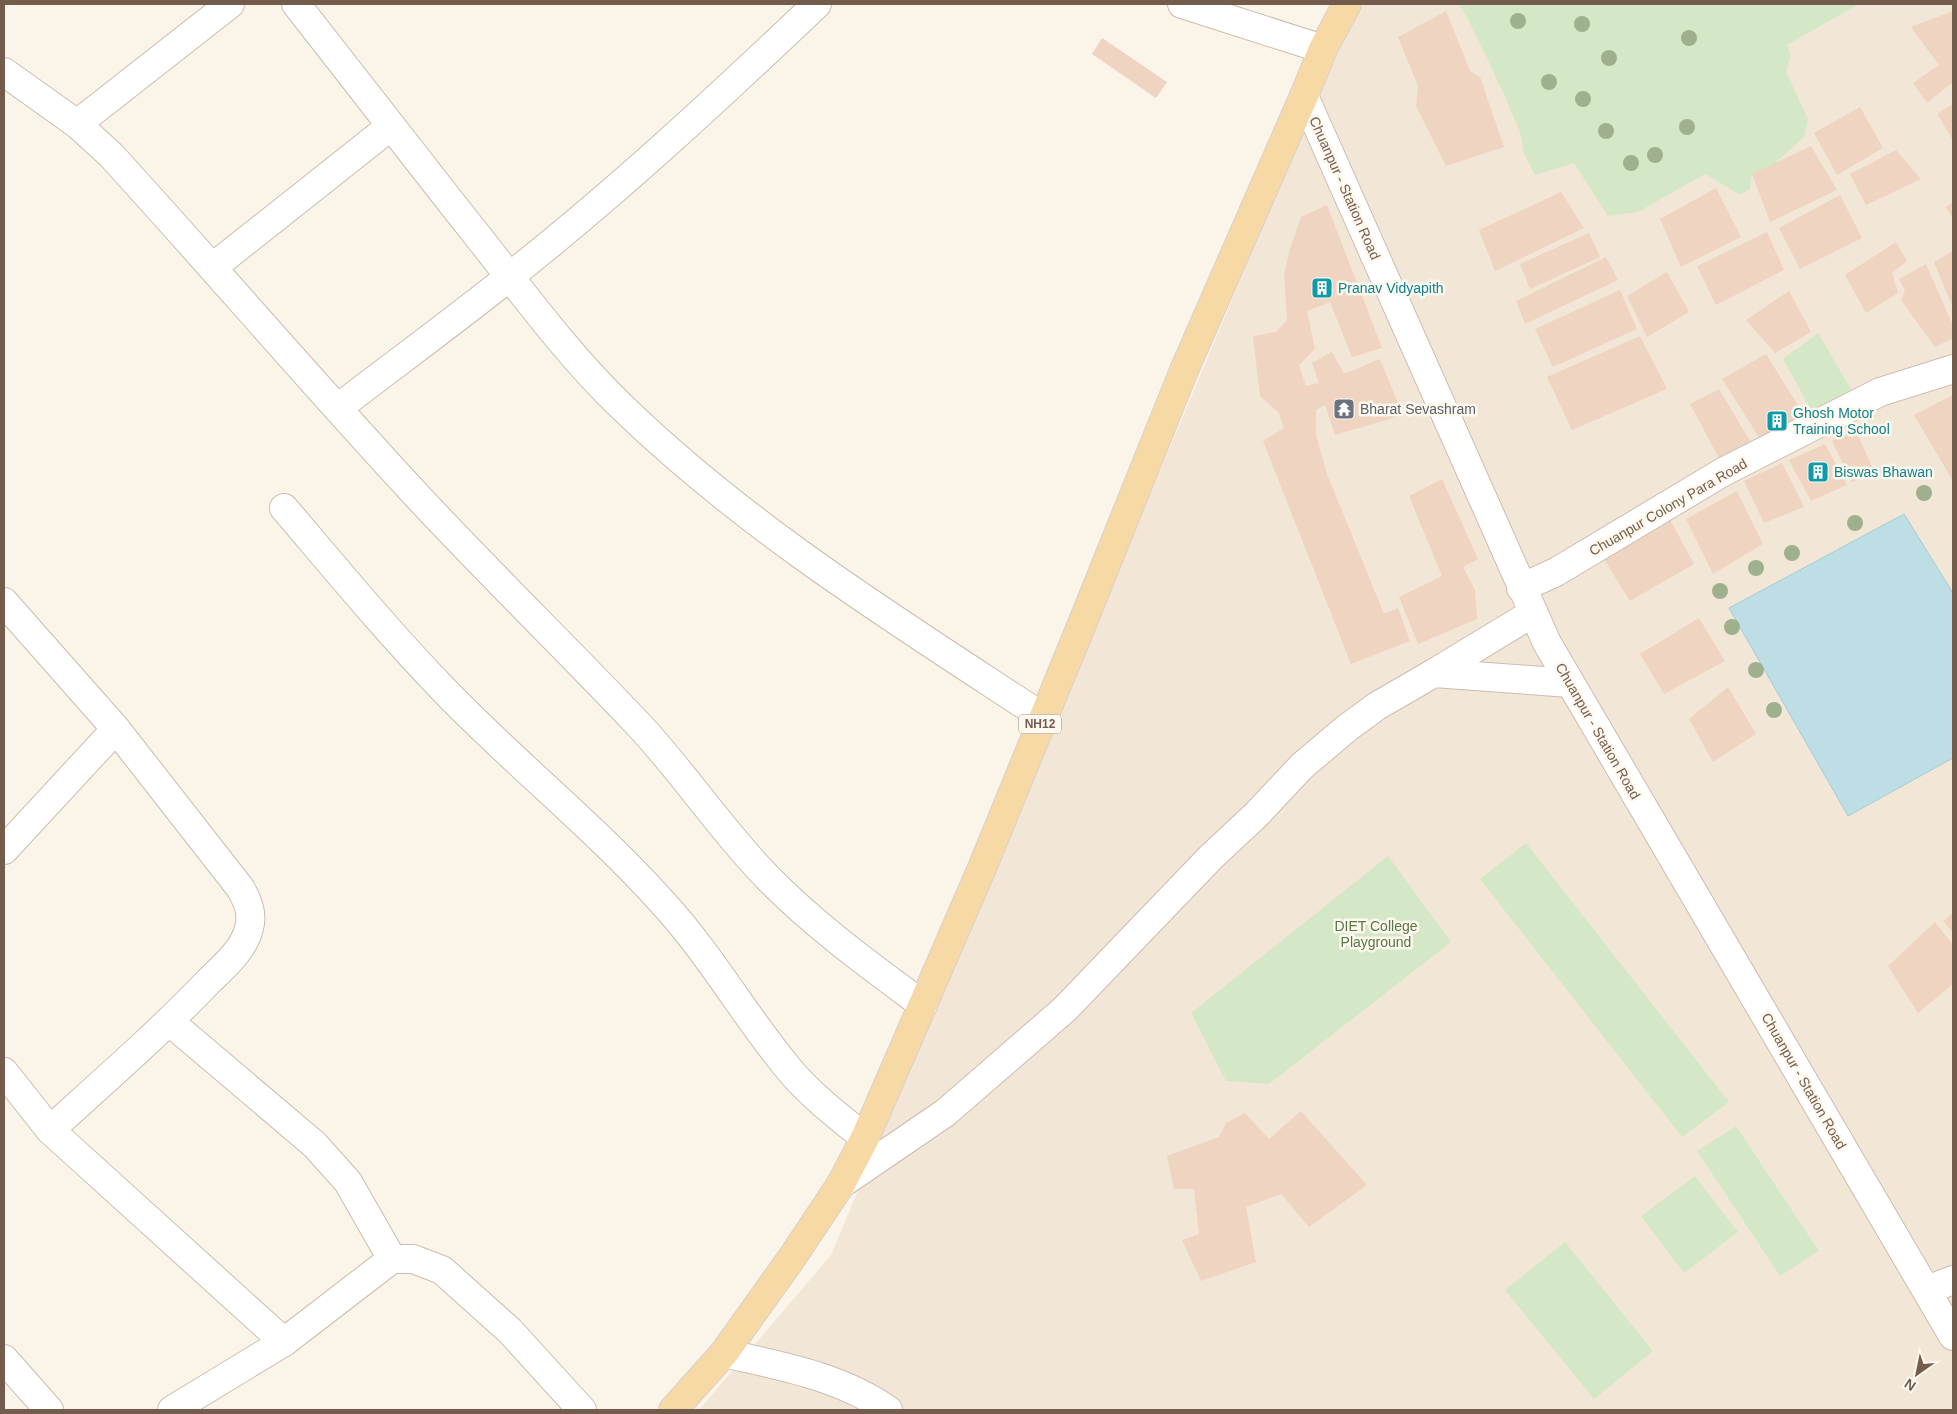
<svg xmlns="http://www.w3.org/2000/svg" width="1957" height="1414" font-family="Helvetica,sans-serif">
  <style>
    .residential { fill: #f2e6d7 }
    .green { fill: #d4e8c7 }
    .water { fill: #bddee4; stroke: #a4cdd5 }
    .building { fill: #efd4c1 }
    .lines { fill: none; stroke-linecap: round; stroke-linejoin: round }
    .minor-casing { stroke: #cdbcaf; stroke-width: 30 }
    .major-casing { stroke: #d8d1cd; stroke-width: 30 }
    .minor { stroke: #fff; stroke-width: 28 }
    .major { stroke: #f6d9a5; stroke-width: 28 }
    .tree { fill: #9fb08f }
    .labels { text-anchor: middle; stroke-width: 5; stroke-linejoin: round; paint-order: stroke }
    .shield { fill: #fef8ee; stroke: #9d8b7d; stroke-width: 1 }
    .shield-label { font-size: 12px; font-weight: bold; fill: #745c4d }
    .street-label { font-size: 14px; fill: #745c4d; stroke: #fef8ee }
    .culture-label { font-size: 14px; fill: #0d838f; stroke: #fef8ee; text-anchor: start }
    .worship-label { font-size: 14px; fill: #5b616d; stroke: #fef8ee; text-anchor: start }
    .park-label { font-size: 14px; fill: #547946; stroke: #fef8ee }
  </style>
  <rect width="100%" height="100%" fill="#fbf4e8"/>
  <!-- residential -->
  <path class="residential" d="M1362,4H1953V1410H699L831,1255L1260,233L1271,166L1286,161Z"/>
  <!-- green -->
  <g class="green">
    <path d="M1459,4H1859L1787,45L1791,56L1786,72L1808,119L1804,137L1773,165L1752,174L1750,189L1740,195L1705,174L1638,212L1608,216L1574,163L1535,175L1524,153L1520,132L1503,92L1468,19Z"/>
    <path d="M1818,333L1855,396L1814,415L1783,359Z"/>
    <path d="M1526,843L1729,1102L1682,1137L1480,879Z"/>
    <path d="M1388,856L1451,942L1269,1084L1226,1081L1191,1013Z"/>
    <path d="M1736,1126L1819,1251L1780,1276L1697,1151Z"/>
    <path d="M1695,1176L1738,1232L1684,1273L1641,1216Z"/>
    <path d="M1565,1242L1653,1351L1594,1399L1505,1290Z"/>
  </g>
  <!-- water -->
  <path class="water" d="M1904,514L1953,593V758L1848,816L1729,608Z"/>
  <!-- building -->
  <g class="building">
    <path d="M1446,11L1470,71L1480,77L1504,147L1446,166L1416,106L1418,86L1398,37Z"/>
    <path d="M1953,11V82L1927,103L1913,83L1939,65L1911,27Z"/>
    <path d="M1102,38L1167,82L1156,98L1092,54Z"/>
    <path d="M1953,104V140L1937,114Z"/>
    <path d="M1860,107L1883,148L1837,175L1814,133Z"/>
    <path d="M1811,146L1837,190L1770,222L1752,174Z"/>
    <path d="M1896,150L1921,179L1866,205L1850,174Z"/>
    <path d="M1716,188L1741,237L1681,267L1660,219Z"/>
    <path d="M1561,192L1584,228L1495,271L1479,230Z"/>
    <path d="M1840,195L1862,238L1800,269L1779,228Z"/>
    <path d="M1953,202V219L1946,207Z"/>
    <path d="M1327,205L1382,348L1352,357L1330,302L1307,311L1315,349L1299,365L1306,386L1319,383L1312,363L1332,352L1344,374L1380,359L1403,415L1335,435L1325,405L1316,410V435L1327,474L1384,614L1398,608L1410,641L1351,664L1263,441L1284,428L1279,413L1260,396L1253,336L1276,332L1287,320L1284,275L1290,249L1301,217Z"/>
    <path d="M1767,232L1784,270L1716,305L1697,266Z"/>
    <path d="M1589,233L1600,257L1530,289L1520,264Z"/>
    <path d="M1896,242L1907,261L1892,273L1898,293L1866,313L1845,275Z"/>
    <path d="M1953,251V308L1934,262Z"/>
    <path d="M1606,257L1618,280L1525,324L1516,301Z"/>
    <path d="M1926,264L1953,326V338L1935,347L1901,300L1905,290L1899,279Z"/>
    <path d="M1667,272L1689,312L1647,337L1627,296Z"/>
    <path d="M1620,290L1637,329L1553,367L1535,329Z"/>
    <path d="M1789,291L1811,332L1775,353L1746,320Z"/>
    <path d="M1640,336L1667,389L1572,430L1547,377Z"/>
    <path d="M1766,354L1806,418L1762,442L1722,379Z"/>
    <path d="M1719,389L1750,441L1719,458L1690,404Z"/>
    <path d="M1953,395V481L1914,415Z"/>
    <path d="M1856,431L1875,473L1852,482L1832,441Z"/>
    <path d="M1825,444L1847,485L1811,501L1789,460Z"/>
    <path d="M1782,463L1804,507L1764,523L1744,481Z"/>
    <path d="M1442,479L1478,559L1463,567L1475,590L1477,619L1418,644L1399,597L1442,576L1409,496Z"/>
    <path d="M1737,491L1763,544L1713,574L1686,519Z"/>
    <path d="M1669,518L1694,564L1630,601L1604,559Z"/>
    <path d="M1699,618L1725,661L1664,694L1640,654Z"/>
    <path d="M1728,687L1756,734L1713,762L1689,719Z"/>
    <path d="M1953,913V933L1943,921Z"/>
    <path d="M1935,922L1953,945V984L1918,1013L1888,966Z"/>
    <path d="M1301,1111L1367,1185L1309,1227L1281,1194L1246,1207L1256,1262L1201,1281L1182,1240L1199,1234L1194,1189H1174L1167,1156L1219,1137L1226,1123L1245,1113L1269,1139Z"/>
  </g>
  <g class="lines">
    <!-- minor casing -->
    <g class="minor-casing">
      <g id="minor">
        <path d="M296,4C357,82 418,161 480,239C525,296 569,356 622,407C748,529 897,621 1043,717"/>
        <path d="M1182,4L1323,49"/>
        <path d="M4,72L77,124L111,155C215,269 315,386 420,499C491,575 566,648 638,724C684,773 721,830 768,878C815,926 869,965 923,1005"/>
        <path d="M1304,96L1547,643L1953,1336"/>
        <path d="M77,124L230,4"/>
        <path d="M213,267L391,126"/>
        <path d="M338,408C395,364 453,322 509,277C617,192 718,98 817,4"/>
        <path d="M284,508C336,569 387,631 443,689C514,763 595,827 663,903C710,954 744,1015 788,1068C810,1095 838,1116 865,1138"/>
        <path d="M1521,588L1556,572L1723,472L1880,392L1953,369"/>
        <path d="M4,602L116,729L241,889C248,902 253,914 249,928C244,950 223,967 208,982C158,1034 103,1082 50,1130"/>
        <path d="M1434,673L1533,613"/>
        <path d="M4,850L116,729"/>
        <path d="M170,1022L315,1145L348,1182L392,1259"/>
        <path d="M4,1072L50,1130L284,1342"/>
        <path d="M841,1184L945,1113L1065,1009L1211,857L1256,815L1302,766L1347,728L1377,706L1434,673L1570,683"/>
        <path d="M1927,1290L1953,1280"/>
        <path d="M724,1353C780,1366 840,1376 888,1410"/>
        <path d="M4,1359L49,1410"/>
        <path d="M172,1410L284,1342L392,1259H413L442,1270L510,1331L582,1410"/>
      </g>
    </g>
    <!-- major casing -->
    <g class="major-casing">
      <path id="major" d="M673,1410L724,1353L791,1259L841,1184L865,1138L982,868L1084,619L1185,368L1304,96L1323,49L1347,4"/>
    </g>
    <!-- minor -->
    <use href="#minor" class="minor"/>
    <!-- major -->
    <use href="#major" class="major"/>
  </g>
  <!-- trees -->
  <g class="tree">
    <circle cx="1518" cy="21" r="8"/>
    <circle cx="1582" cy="24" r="8"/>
    <circle cx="1689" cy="38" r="8"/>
    <circle cx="1609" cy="58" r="8"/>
    <circle cx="1549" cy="82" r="8"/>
    <circle cx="1583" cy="99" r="8"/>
    <circle cx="1687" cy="127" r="8"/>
    <circle cx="1606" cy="131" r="8"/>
    <circle cx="1655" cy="155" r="8"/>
    <circle cx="1631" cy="163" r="8"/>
    <circle cx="1924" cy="493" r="8"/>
    <circle cx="1855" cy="523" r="8"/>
    <circle cx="1792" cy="553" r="8"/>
    <circle cx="1756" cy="568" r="8"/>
    <circle cx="1720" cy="591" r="8"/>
    <circle cx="1732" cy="627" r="8"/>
    <circle cx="1756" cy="670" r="8"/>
    <circle cx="1774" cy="710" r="8"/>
  </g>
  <!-- icons -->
  <defs>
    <g id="building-square" transform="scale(1.125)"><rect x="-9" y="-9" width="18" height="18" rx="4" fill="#0f9aa8" stroke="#fef8ee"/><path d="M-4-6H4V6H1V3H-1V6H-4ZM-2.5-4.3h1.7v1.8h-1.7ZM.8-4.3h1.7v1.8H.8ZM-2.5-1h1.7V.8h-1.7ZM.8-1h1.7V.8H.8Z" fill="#fff"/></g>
    <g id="temple-square" transform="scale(1.125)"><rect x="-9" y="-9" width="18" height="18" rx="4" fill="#6b7280" stroke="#fef8ee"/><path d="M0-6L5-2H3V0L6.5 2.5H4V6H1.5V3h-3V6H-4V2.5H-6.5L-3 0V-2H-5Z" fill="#fff"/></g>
  </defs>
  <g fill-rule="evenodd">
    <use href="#building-square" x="1322" y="288"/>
    <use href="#temple-square" x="1344" y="409"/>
    <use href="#building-square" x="1777" y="421"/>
    <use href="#building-square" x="1818" y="472"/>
  </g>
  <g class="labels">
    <!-- shield labels -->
    <rect class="shield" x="1019" y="714.5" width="42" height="19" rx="4"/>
    <g class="shield-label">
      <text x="1040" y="728">NH12</text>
    </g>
    <!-- street labels -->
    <g class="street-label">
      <text transform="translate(1345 188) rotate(66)" y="5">Chuanpur - Station Road</text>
      <text transform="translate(1668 507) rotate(-30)" y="5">Chuanpur Colony Para Road</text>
      <text transform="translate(1598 731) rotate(60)" y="5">Chuanpur - Station Road</text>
      <text transform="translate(1804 1081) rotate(60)" y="5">Chuanpur - Station Road</text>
    </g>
    <!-- culture labels -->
    <g class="culture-label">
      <text x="1338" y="293">Pranav Vidyapith</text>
      <text x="1793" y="418">Ghosh Motor<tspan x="1793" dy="16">Training School</tspan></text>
      <text x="1834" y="477">Biswas Bhawan</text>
    </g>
    <!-- worship labels -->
    <g class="worship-label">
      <text x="1360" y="414">Bharat Sevashram</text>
    </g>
    <!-- park labels -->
    <g class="park-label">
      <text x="1376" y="931">DIET College<tspan x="1376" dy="16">Playground</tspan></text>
    </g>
  </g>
  <!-- border -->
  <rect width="1957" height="1414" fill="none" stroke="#745c4d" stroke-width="10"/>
  <!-- north arrow -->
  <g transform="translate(1917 1374) rotate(213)" stroke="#fef8ee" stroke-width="4" paint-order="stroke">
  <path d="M0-4L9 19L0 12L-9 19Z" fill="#745c4d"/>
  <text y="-8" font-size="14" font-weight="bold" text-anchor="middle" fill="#745c4d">N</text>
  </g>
</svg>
